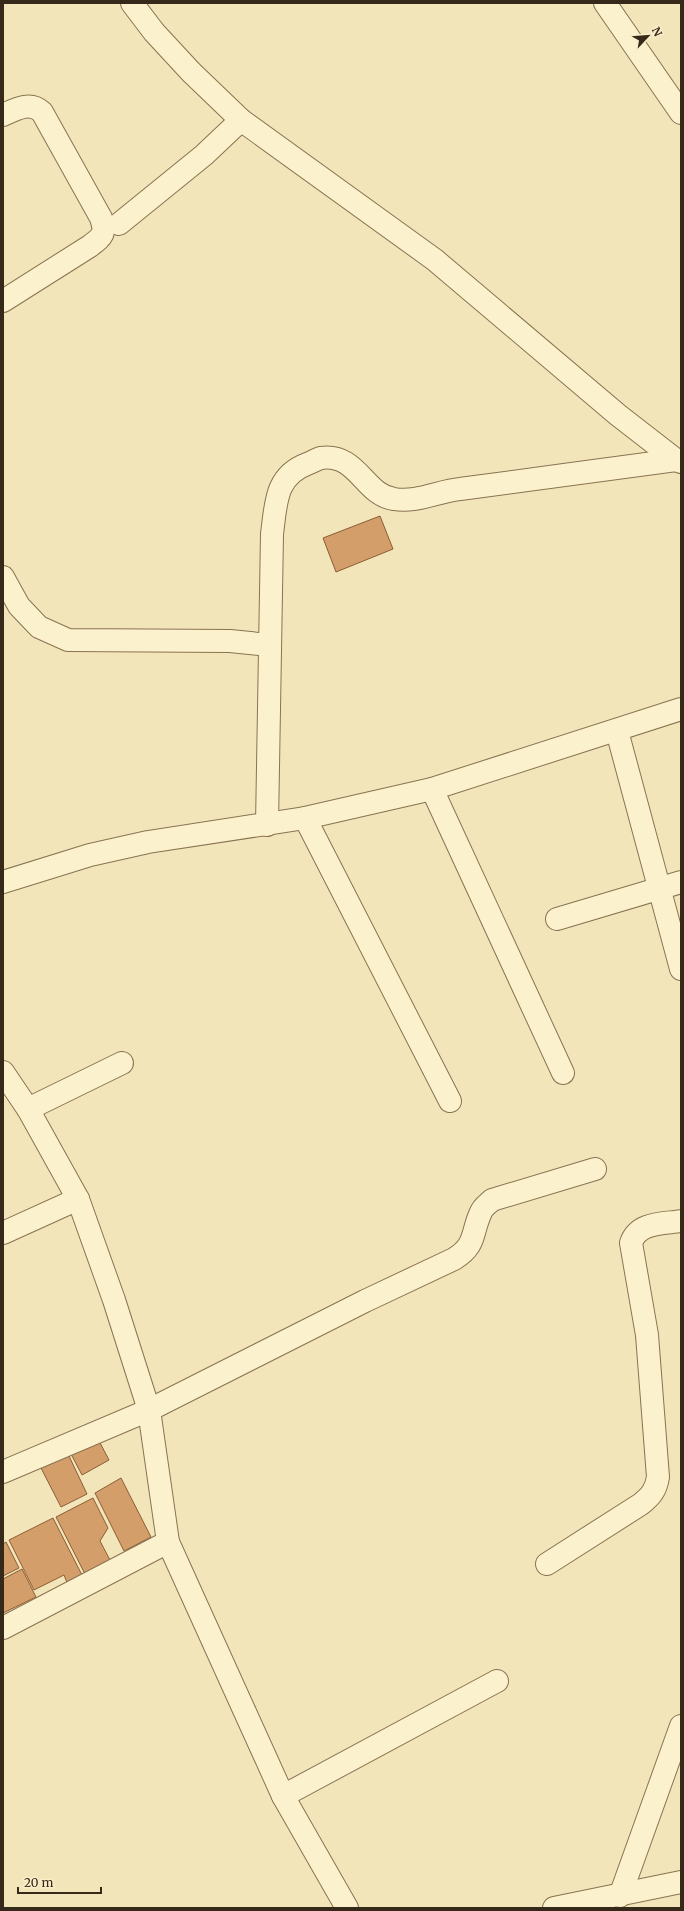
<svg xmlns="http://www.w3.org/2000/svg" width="684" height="1911" font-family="Merriweather,serif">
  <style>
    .building { fill: #d49e6b; stroke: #8b5d36 }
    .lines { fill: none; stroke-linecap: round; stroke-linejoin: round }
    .minor-casing { stroke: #897352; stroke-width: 24 }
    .minor { stroke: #fcf1cd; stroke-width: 22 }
  </style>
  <rect width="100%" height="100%" fill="#f2e5b9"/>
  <!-- building -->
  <g class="building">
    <path d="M380,516L393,549L336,572L323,538Z"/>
    <path d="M98,1439L109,1460L82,1475L71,1454Z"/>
    <path d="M68,1454L87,1494L61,1507L41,1468Z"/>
    <path d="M121,1478L151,1537L124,1551L95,1493Z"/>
    <path d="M93,1498L108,1528L100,1541L111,1562L85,1574L56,1517Z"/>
    <path d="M53,1518L83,1577L68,1585L64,1575L34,1590L9,1540Z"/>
    <path d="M6,1542L19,1568L3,1576V1544Z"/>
    <path d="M22,1569L36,1597L3,1613V1579Z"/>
  </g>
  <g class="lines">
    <!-- minor casing -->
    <g class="minor-casing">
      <g id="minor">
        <path d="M132,3L154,32L191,72L241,120L435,260L618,415L676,460L681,462"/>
        <path d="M605,3L681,113"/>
        <path d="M3,115C16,109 30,101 42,112L101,218C106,234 103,236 90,246L3,301"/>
        <path d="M119,224L204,155L241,120"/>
        <path d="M3,577L19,606L39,627L68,640L230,641L269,645"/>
        <path d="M617,731L681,969"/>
        <path d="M432,789L563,1073"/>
        <path d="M305,818L450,1101"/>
        <path d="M267,825L272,534C276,504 275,476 307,464C312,462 317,459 321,458C358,453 364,495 394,499C416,503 439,491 460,489C532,479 604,470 676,460"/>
        <path d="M3,882L90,855L148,842L305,818L432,789L681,709"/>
        <path d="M557,919L681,882"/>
        <path d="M3,1072L28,1109L78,1199L114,1300L149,1410L168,1542L283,1796L347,1908"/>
        <path d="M28,1109L122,1063"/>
        <path d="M3,1233L78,1199"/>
        <path d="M3,1472L149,1410L365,1301L454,1259C477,1245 471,1233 481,1212C483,1207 488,1204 492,1200L595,1169"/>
        <path d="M547,1564L641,1504C651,1496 656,1490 658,1477L647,1335L631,1243C638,1222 662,1224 681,1221"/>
        <path d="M3,1628L168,1542"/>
        <path d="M283,1796L497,1681"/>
        <path d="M620,1896L681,1726"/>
        <path d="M554,1908L681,1882"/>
      </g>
    </g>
    <!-- minor -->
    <use href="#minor" class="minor"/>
  </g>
  <!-- border -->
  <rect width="684" height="1911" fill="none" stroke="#372919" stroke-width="8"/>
  <!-- north arrow -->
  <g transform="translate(648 36) rotate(64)" stroke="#f9eec9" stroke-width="3" paint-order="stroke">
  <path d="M0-3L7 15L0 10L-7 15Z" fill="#372919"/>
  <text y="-6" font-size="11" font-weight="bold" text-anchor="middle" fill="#372919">N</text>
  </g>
  <!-- scale -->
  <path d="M18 1887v6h83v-6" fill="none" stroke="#372919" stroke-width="2"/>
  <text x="24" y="1887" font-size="12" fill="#372919" stroke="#f9eec9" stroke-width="3" paint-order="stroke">20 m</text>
</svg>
